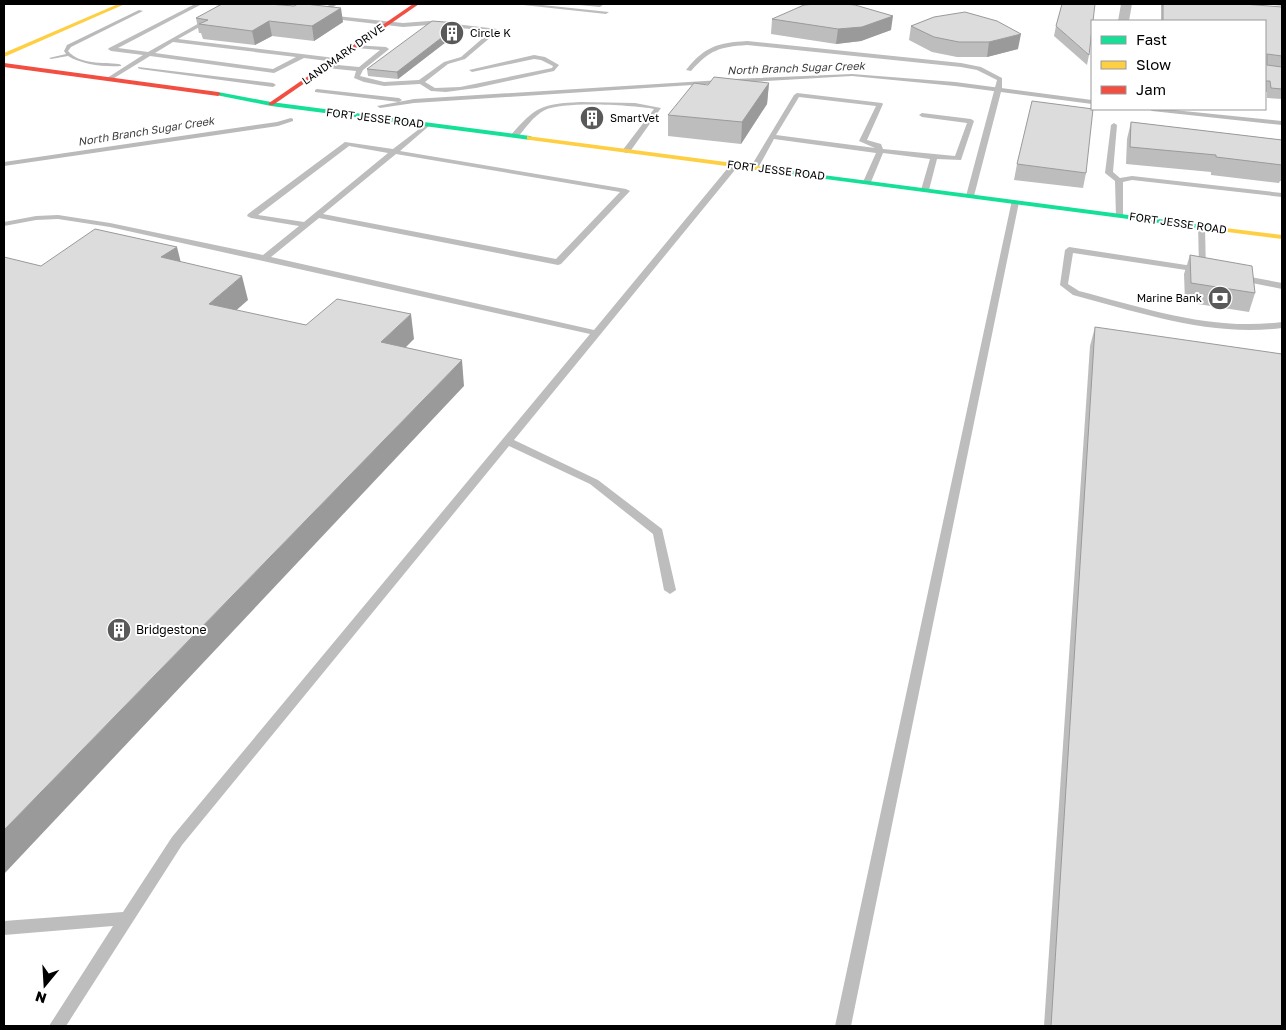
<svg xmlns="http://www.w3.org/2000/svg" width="1286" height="1030" font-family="'Golos Text',sans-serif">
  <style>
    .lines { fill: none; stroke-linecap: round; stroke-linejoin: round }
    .stream { fill: #bababa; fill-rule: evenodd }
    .lane { fill: #bdbdbd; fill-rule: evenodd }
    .street { fill: #bdbdbd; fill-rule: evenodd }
    .fast { fill: #16e098; fill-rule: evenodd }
    .slow { fill: #ffcf43; fill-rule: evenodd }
    .jam { fill: #f24e42; fill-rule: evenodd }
    .wall { fill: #bdbdbd }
    .shaded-wall { fill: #9a9a9a }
    .building { fill: #dcdcdc; stroke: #9a9a9a }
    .labels { text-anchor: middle; stroke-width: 4; stroke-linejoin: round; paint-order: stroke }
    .far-poi-label { font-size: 11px; fill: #000; stroke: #fff; text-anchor: start }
    .far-street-label { font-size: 11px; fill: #000; stroke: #fff }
    .far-water-label { font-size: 11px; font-style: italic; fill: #3e3e3e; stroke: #fff }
    .poi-label { font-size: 12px; fill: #000; stroke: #fff; text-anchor: start }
  </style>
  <rect width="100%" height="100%" fill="#fff"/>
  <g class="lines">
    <!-- stream -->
    <g class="stream">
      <path d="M139,10L143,11L71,47L68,51C80,65 103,62 119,64L121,65V66C104,67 83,65 68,56L51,59L49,58L66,54L64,51L67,45Z"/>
      <path d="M138,67L273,83L276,85L273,87L140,69L138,68Z"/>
      <path d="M852,74L955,82L1092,100V104L955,86L852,76L734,83L731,81L734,79Z"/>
      <path d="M721,80L723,81V83L414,103L380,108L377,106L414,99Z"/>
      <path d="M317,89L399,98L402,100L399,102L315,92V90Z"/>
      <path d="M1149,109H1164L1282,121V125L1152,111Z"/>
      <path d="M291,118L293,119V121L278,126L4,166V162L277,122Z"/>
    </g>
    <!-- lane -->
    <g class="lane">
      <path d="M195,4H202L118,48L148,52L210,17L212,20L178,39L335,58L338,60L335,62L304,58L274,73L150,56L111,80H107V78L143,55L111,51L108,49L109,48ZM173,42L296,57L273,69L155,53Z"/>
      <path d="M209,4H241L234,8Z"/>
      <path d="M331,4H338L320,15L315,14Z"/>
      <path d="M514,4H533L609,12L606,14Z"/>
      <path d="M327,15L403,23L429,21L498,29V31L465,59L448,64L425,82L435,88L460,87L552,68L553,66L541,60L534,59L472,72L469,70L534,55L545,57L559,65L554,71L476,88L446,92L431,91L420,84L384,86L364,82L354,78L356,71L327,68L324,66L327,64L359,67L380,50L356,48L353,46L354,45L386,47L389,49L388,50L363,70L360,76L384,82L419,80L444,62L461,57L491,31L429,25L403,27L325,18Z"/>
      <path d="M747,41L961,63L981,67L1002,78V88L974,196L970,198L966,196L997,80L977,70L961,67L747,45C719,47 710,50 691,71L686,70C705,46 718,43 747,41Z"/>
      <path d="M797,93L882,103L883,104L867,140L881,144L883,149L955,156L967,123L922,117L919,115L922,113L971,119L974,121L961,160L937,159L929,190L925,192L921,190L930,159L883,153L871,182L867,184L863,182L876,153L774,139L757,170H751L750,168L794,95ZM799,97L876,106L859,141L875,148L776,135Z"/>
      <path d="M580,102L635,103L661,108L629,153H626L622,151L654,109C632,105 564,101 545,110C533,116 525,129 517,138L510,136C536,106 542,104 580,102Z"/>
      <path d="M427,123L430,125L429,126L400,151L626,189L630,191L561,264L558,265L319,218L271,257L594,330L732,163L739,165L514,440L598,480L662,529L676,590L670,594L664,590L653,534L590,484L509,446L182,845L66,1026H49L113,926L4,935V921L123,912L172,837L590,334L110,227L58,219L36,220L4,226V222L36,216L58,215L110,223L263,255L299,226L251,218L247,216L248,214L345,142L393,149ZM349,146L388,153L304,222L258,215ZM396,154L620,192L556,259L323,214Z"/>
      <path d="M1114,123L1117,125L1113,172L1120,178L1132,176L1282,193V197L1132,180L1123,182V215L1116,217L1115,181L1105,173L1111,125Z"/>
      <path d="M1012,200L1019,202L851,1026H835Z"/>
      <path d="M1198,224L1205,226L1206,273L1073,253L1068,284L1079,291C1148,309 1210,331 1282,322V328C1210,337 1142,313 1073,295L1060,285L1065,250L1069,247L1199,267Z"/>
      <path d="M1240,275L1282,283V289L1237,280L1236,278Z"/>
    </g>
    <!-- street -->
    <path class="street" d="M1121,4H1132L1129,21H1118Z"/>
    <!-- fast -->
    <g class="fast">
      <path d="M218,92L271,102L530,136L534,138L530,140L271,106L216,95V93Z"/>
      <path d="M777,169L1212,226L1216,228L1212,230L780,173L776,171Z"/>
    </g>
    <!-- slow -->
    <g class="slow">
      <path d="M118,4H125L4,57V53Z"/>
      <path d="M527,136L780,169L784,171L780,173L530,140H527Z"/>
      <path d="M1209,226L1282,235V239L1212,230L1208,228Z"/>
    </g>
    <!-- jam -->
    <g class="jam">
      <path d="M413,4H419L273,105H269V103Z"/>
      <path d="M4,63L218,92L221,94L218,96L4,67Z"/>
    </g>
  </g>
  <!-- wall -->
  <g class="wall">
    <path d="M569,4H604L600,7Z"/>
    <path d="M1161,4H1243L1282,7V99L1267,98V92H1265V21H1161Z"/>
    <path d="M1263,4H1282V6Z"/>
    <path d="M934,17L1018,49L987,57H957L932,52L909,40L911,26Z"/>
    <path d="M196,18L343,22L314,41L272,36L255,45L203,39L201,33H199Z"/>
    <path d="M772,19L891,30L861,41L836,44L771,34Z"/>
    <path d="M1056,26L1089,55L1087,65L1054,36Z"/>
    <path d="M459,32L398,79L368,76L367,69Z"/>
    <path d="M769,83L767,104L741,144L668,136V115L708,85Z"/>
    <path d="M1131,122L1282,140V181H1280L1279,183L1211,175V172L1126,164L1127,139Z"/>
    <path d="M1017,164L1086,173L1083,188L1014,180Z"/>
    <path d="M1190,255L1255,293L1249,312L1185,302L1184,274Z"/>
    <path d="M1095,327L1282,1026H1044L1090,346Z"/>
  </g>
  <!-- shaded-wall -->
  <g class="shaded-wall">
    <path d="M341,8L343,22L314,41L312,26Z"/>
    <path d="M893,16L891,30L861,41L836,44L838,29Z"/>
    <path d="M269,21L272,36L255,45L252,31Z"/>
    <path d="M458,25L459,32L398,79L397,72Z"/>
    <path d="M1021,34L1018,49L987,57L989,42Z"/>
    <path d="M769,83L767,104L741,144L742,122Z"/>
    <path d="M177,247L183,271L161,257Z"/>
    <path d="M242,276L248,300L215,329L209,304Z"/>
    <path d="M411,314L414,339L385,368L381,342Z"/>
    <path d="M462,360L464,386L4,874V830Z"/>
  </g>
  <!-- building -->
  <g class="building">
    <path d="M222,4H269L294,6L298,4H305L341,8L312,26L269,21L252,31L199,24L208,20L196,18Z"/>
    <path d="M816,4H844L855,5L893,16L862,27L838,29L772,19L804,5Z"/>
    <path d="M1062,4H1095L1089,55L1056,26Z"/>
    <path d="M1163,4H1243L1282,7V56L1267,54V65L1282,67V89L1271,88L1270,81H1265V21H1163Z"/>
    <path d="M965,12L997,21L1021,34L989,42H959L934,37L911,26L934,17Z"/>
    <path d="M432,21L457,23L458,25L397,72L367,69Z"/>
    <path d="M714,77L769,83L742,122L668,115L694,83L708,85Z"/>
    <path d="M1032,101L1093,109L1086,173L1017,164Z"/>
    <path d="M1131,122L1282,140V165L1216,157V155L1130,147Z"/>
    <path d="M95,229L177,247L161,257L242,276L209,304L306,325L337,299L411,314L381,342L462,360L4,830V257L41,266Z"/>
    <path d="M1190,255L1252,266L1255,293L1191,283Z"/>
    <path d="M1095,327L1282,354V1026H1051Z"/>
  </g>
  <!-- icons -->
  <defs>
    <g id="building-disc" transform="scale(1.25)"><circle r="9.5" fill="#595959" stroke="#fff"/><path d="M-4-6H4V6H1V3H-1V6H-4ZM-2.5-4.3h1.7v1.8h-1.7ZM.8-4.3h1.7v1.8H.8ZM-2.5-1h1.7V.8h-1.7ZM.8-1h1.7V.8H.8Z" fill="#fff"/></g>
    <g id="bank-disc" transform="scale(1.25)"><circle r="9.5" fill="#595959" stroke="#fff"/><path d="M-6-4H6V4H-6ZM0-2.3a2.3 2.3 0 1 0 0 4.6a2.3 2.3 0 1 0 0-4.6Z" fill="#fff"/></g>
  </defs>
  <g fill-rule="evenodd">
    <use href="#building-disc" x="452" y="33"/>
    <use href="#building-disc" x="592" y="118"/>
    <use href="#bank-disc" x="1220" y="298"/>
    <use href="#building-disc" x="119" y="630"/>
  </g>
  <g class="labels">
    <!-- far-poi labels -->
    <g class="far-poi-label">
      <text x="470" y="37">Circle K</text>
      <text x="610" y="122">SmartVet</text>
      <text x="1202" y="302" text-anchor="end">Marine Bank</text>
    </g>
    <!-- far-street labels -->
    <g class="far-street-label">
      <text transform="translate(343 54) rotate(-35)" y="4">LANDMARK DRIVE</text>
      <text transform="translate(375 118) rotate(7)" y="4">FORT JESSE ROAD</text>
      <text transform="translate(776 170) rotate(7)" y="4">FORT JESSE ROAD</text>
      <text transform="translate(1178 223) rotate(8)" y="4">FORT JESSE ROAD</text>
    </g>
    <!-- far-water labels -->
    <g class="far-water-label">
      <text transform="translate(796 68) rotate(-2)" y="4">North Branch Sugar Creek</text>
      <text transform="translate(146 131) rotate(-9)" y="4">North Branch Sugar Creek</text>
    </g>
    <!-- poi labels -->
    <g class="poi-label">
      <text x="136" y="634">Bridgestone</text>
    </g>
  </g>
  <!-- border -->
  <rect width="1286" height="1030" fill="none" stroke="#000000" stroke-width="10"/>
  <!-- legend -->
  <rect x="1091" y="20" width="175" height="90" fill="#ffffff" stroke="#999999"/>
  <rect x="1101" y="36" width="25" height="8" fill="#16e098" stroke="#999999"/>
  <text x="1136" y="45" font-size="15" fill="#000000">Fast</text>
  <rect x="1101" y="61" width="25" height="8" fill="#ffcf43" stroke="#999999"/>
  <text x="1136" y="70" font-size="15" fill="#000000">Slow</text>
  <rect x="1101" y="86" width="25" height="8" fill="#f24e42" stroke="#999999"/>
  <text x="1136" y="95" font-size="15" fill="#000000">Jam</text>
  <!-- north arrow -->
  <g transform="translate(45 985) rotate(198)" stroke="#ffffff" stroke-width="4" paint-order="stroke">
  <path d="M0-4L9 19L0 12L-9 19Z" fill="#000000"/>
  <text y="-8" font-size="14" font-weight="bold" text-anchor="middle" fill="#000000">N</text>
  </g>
</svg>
